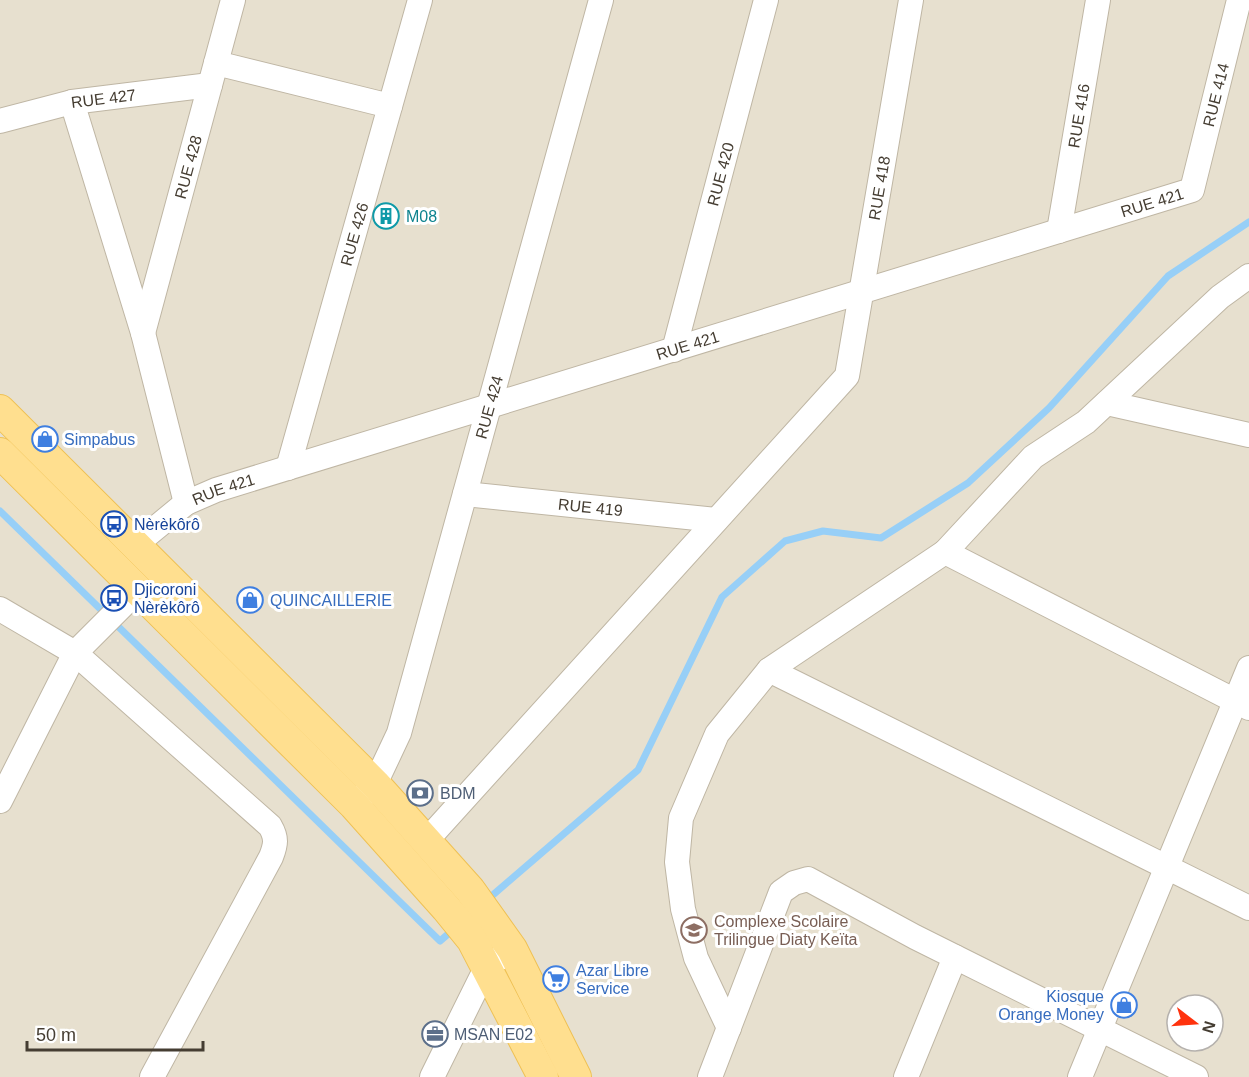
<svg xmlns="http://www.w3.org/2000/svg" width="1249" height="1077" font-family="Helvetica,sans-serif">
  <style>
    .residential { fill: #e7e0cf; fill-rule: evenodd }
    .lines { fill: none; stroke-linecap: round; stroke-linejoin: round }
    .stream { stroke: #97cff7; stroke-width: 7 }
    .minor-casing { stroke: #bfb6a4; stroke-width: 26 }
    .major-casing { stroke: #efc154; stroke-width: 32 }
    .minor { stroke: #fff; stroke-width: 24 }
    .major { stroke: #ffdf8f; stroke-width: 30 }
    .labels { text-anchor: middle; stroke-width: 6; stroke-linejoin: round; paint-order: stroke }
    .street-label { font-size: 16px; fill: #453d32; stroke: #fff }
    .culture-label { font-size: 16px; fill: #0d838f; stroke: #fff; text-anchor: start }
    .shop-label { font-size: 16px; fill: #366cbe; stroke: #fff; text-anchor: start }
    .transit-label { font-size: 16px; fill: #164399; stroke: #fff; text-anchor: start }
    .service-label { font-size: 16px; fill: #4e5e75; stroke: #fff; text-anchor: start }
    .education-label { font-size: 16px; fill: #785e54; stroke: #fff; text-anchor: start }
  </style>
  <rect width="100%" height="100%" fill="#f3eee2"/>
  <!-- residential -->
  <path class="residential" d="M0,0H1249V1077H0ZM1177,1005H1213V1041H1177Z"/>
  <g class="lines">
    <!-- stream -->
    <g class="stream">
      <path d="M0,511L440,941L454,929"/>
      <path d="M487,900L638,770L722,597L785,541L823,531L881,538L968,483L1049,408L1168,276L1249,222"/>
    </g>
    <!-- minor casing -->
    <g class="minor-casing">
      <g id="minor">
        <path d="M216,63L390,106"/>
        <path d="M72,102L143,333L186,503"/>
        <path id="s1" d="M0,121L72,102L210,85"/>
        <path id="s2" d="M1059,231L1098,0"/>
        <path id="s3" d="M143,333L233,0"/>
        <path id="s4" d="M674,350L766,0"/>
        <path d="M1107,403L1249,435"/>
        <path id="s5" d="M288,468L420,0"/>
        <path id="s6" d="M465,494L716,520"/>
        <path id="s7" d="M135,545L186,503L216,490L1192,190L1239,0"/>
        <path d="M945,552L1249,708"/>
        <path d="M0,609L75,653L270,826C277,838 276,844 271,857L152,1077"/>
        <path d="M769,670L1249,908"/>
        <path id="s8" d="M364,795L375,784L399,733L601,0"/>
        <path d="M0,801L75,653L138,590"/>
        <path id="s9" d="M426,841L847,376L911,0"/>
        <path d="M729,1028L696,958L683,909L677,862L681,818L717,734L769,670L945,552L1033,457L1086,422L1220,297L1249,276"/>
        <path d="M432,1077L486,968L498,959"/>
        <path d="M710,1077L781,892L794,883L808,879L915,937L1196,1077"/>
        <path d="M906,1077L955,957"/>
        <path d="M1080,1077L1249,668"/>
      </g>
    </g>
    <!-- major casing -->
    <g class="major-casing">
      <g id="major">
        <path d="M0,410L375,784L470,890L512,949L576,1077"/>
        <path d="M0,453L354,805L446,908L472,940L543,1077"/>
      </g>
    </g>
    <!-- minor -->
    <use href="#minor" class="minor"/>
    <!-- major -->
    <use href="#major" class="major"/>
  </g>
  <!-- icons -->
  <defs>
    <g id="building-ring" transform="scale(1.35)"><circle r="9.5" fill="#fff" stroke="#0f9aa8" stroke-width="1.5"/><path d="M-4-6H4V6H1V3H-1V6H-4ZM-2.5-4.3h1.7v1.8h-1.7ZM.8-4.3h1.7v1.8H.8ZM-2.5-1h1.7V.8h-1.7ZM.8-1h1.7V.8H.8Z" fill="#0f9aa8"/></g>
    <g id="shop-ring" transform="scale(1.35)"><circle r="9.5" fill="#fff" stroke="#3f7fe0" stroke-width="1.5"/><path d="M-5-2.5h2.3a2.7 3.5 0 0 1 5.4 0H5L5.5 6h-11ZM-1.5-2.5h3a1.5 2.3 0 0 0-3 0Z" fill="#3f7fe0"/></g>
    <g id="bus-ring" transform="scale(1.35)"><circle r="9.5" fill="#fff" stroke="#1a4fb4" stroke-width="1.5"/><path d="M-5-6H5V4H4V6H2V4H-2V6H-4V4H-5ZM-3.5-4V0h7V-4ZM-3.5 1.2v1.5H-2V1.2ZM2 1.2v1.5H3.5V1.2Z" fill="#1a4fb4"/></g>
    <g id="bank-ring" transform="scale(1.35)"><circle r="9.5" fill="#fff" stroke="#5c6f8a" stroke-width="1.5"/><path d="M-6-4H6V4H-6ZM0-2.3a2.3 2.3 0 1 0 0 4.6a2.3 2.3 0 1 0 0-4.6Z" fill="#5c6f8a"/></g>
    <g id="school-ring" transform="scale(1.35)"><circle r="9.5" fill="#fff" stroke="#8d6e63" stroke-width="1.5"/><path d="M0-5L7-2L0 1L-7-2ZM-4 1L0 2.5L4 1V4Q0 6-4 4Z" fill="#8d6e63"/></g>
    <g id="supermarket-ring" transform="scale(1.35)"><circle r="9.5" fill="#fff" stroke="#3f7fe0" stroke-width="1.5"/><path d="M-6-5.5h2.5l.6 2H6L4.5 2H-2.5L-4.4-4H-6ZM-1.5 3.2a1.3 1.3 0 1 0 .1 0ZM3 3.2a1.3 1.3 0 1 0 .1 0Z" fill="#3f7fe0"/></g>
    <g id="office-ring" transform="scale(1.35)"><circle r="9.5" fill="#fff" stroke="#5c6f8a" stroke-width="1.5"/><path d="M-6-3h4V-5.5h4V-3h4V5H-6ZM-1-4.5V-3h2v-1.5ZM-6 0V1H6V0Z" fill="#5c6f8a"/></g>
  </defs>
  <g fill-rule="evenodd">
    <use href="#building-ring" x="386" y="216"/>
    <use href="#shop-ring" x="45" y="439"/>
    <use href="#bus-ring" x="114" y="524"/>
    <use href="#bus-ring" x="114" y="598"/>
    <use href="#shop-ring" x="250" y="600"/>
    <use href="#bank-ring" x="420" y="793"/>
    <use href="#school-ring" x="694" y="930"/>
    <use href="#supermarket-ring" x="556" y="979"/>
    <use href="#shop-ring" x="1124" y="1005"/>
    <use href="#office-ring" x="435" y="1034"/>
  </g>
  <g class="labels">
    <!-- street labels -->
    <g class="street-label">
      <text dy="6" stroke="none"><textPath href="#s7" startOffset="1218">RUE 414</textPath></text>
      <text dy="6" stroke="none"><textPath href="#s1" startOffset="106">RUE 427</textPath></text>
      <text dy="6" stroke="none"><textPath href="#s2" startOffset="117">RUE 416</textPath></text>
      <text dy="6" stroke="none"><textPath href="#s3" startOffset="172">RUE 428</textPath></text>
      <text dy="6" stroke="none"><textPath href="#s4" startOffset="182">RUE 420</textPath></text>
      <text dy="6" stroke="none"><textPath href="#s9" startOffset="818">RUE 418</textPath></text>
      <text dy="6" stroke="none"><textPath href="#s7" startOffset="1078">RUE 421</textPath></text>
      <text dy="6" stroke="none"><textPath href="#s5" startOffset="243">RUE 426</textPath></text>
      <text dy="6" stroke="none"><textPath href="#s7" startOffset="592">RUE 421</textPath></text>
      <text dy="6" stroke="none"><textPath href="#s8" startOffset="410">RUE 424</textPath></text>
      <text dy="6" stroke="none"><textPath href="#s7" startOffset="106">RUE 421</textPath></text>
      <text dy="6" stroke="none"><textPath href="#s6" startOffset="126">RUE 419</textPath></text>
    </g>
    <!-- culture labels -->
    <g class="culture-label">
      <text x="406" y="222">M08</text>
    </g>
    <!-- shop labels -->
    <g class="shop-label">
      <text x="64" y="445">Simpabus</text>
      <text x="270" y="606">QUINCAILLERIE</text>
      <text x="576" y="976">Azar Libre<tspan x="576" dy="18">Service</tspan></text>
      <text x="1104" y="1002" text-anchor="end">Kiosque<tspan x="1104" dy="18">Orange Money</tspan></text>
    </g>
    <!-- transit labels -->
    <g class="transit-label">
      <text x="134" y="530">Nèrèkôrô</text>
      <text x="134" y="595">Djicoroni<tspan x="134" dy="18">Nèrèkôrô</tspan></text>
    </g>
    <!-- service labels -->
    <g class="service-label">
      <text x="440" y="799">BDM</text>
      <text x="454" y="1040">MSAN E02</text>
    </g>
    <!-- education labels -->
    <g class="education-label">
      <text x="714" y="927">Complexe Scolaire<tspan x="714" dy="18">Trilingue Diaty Keïta</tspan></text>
    </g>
  </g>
  <!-- north arrow -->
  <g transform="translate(1195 1023) rotate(107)"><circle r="28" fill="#ffffff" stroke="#b5b1ad" stroke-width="1.5"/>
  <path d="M0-4.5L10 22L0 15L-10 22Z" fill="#ff320d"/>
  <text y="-9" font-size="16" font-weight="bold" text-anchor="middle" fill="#453d32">N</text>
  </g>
  <!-- scale -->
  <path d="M27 1041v9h176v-9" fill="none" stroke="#453d32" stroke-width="3"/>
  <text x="36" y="1041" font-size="18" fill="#453d32" stroke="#ffffff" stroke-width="4.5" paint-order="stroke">50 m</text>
</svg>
